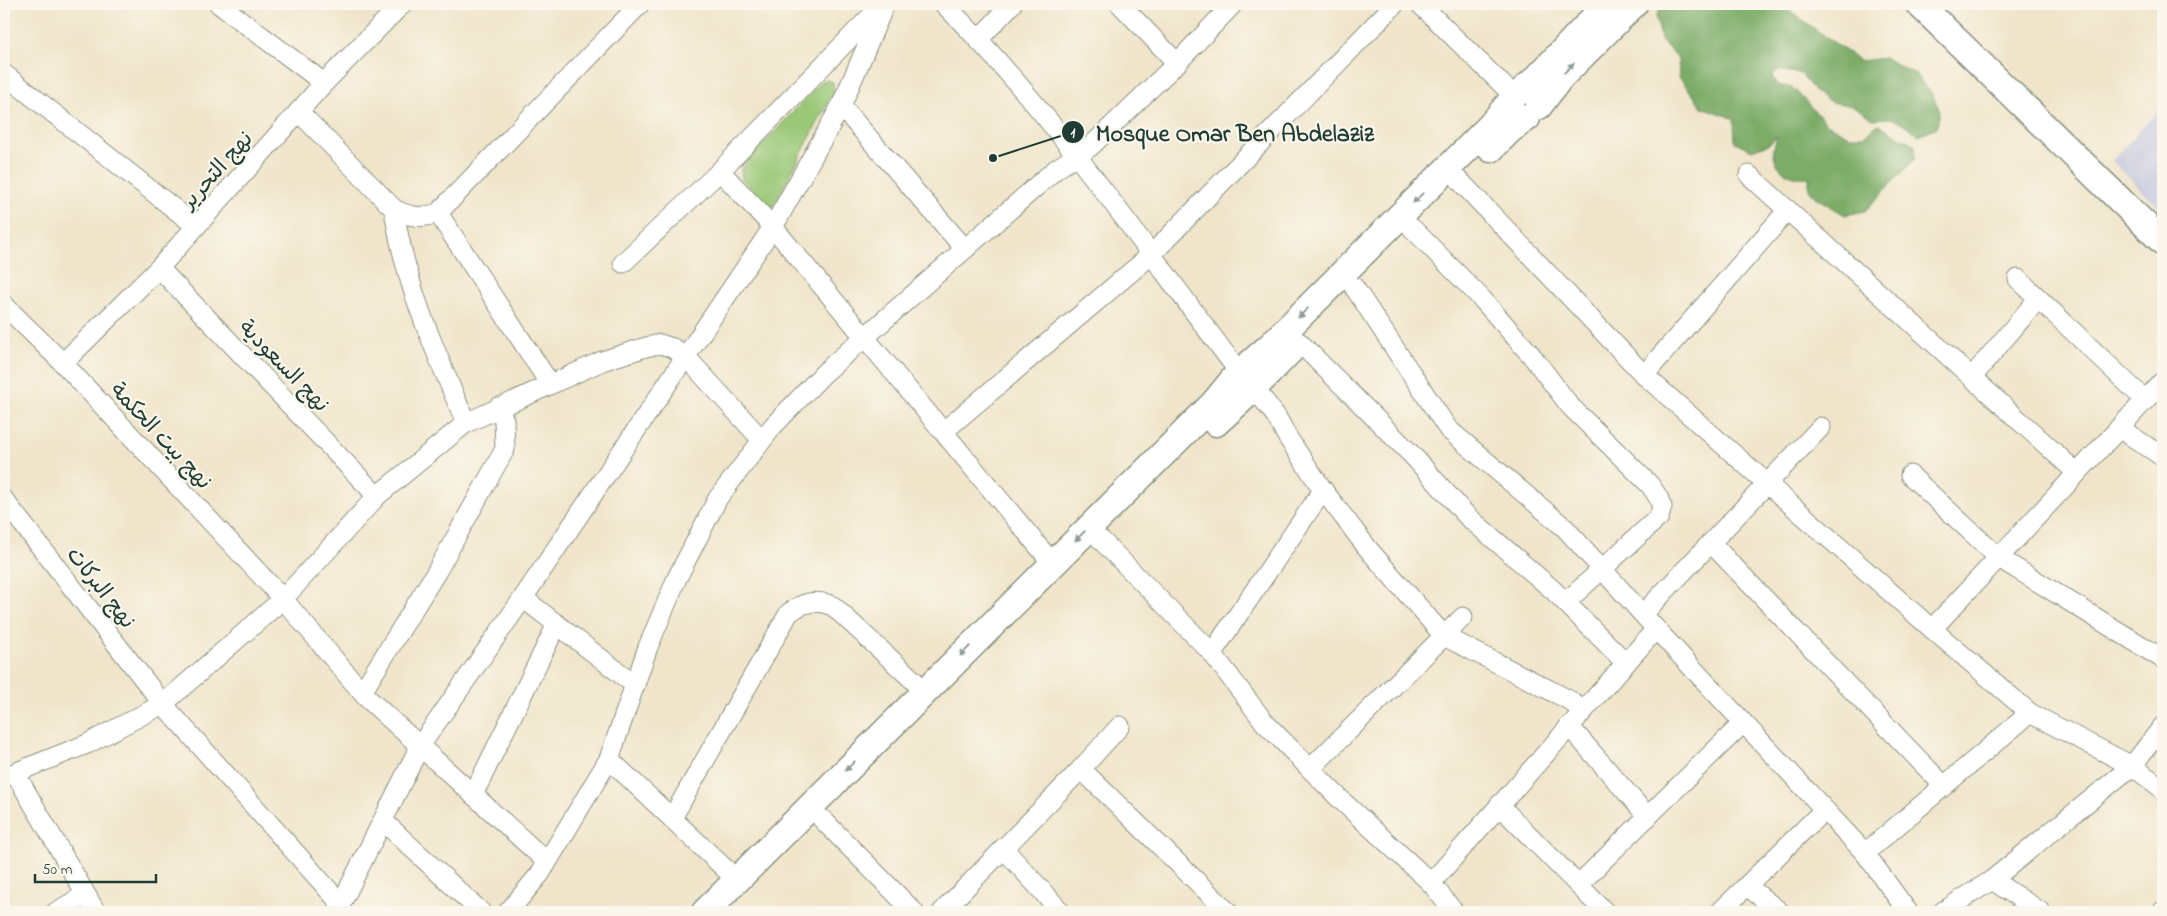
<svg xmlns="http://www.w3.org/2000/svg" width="2167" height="916" font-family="'Indie Flower','Playpen Sans Arabic',sans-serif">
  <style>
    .industrial { fill: #bfc2dd }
    .green { fill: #9ac877; stroke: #5c8256 }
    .forest { fill: #7bac68; stroke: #4d744e }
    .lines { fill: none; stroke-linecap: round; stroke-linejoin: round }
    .minor-casing { stroke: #88917f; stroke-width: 21 }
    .secondary-casing { stroke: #88917f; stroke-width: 29 }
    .minor { stroke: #fff; stroke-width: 19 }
    .secondary { stroke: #fff; stroke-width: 26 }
    .oneway { fill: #8f9e9a }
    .labels { text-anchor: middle; stroke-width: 4.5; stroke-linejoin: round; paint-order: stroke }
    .street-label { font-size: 22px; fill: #1f3d34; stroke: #fbf7ec }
    .leader { fill: none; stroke: #1f3d34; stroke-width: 2 }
    .callout-dot { fill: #1f3d34; stroke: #fbf7ec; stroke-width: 2 }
    .mark-label { font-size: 15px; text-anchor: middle; font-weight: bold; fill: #fff }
    .callout-label { font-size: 24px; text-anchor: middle; font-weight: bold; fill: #1f3d34; stroke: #fbf7ec; stroke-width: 4.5; stroke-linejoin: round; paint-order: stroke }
  </style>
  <rect width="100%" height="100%" fill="#fbf7ec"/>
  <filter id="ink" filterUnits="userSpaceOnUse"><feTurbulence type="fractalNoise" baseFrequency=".02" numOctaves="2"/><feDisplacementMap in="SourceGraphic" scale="10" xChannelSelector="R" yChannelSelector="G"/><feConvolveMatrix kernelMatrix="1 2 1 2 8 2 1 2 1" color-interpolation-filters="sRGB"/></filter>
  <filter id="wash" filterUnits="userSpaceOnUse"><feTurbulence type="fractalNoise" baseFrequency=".0096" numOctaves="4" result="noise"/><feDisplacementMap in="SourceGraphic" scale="20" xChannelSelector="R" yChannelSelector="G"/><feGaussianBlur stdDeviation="1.12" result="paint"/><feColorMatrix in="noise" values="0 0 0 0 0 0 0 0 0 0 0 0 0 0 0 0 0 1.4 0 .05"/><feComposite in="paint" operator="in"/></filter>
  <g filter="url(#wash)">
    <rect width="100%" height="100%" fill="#f0e5ca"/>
    <!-- industrial -->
    <path class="industrial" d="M2163,105V211L2112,161Z"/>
    <!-- green -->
    <path class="green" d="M826,80L833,82L834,92L774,205L770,208L767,207L742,179L741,168L821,82Z"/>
    <!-- forest -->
    <path class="forest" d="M1666,4H1780L1860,61L1885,58L1915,74L1933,96L1940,111L1937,127L1919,135L1902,123L1891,118L1873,119L1853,106L1831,102L1814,91L1801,74L1778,70L1772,76L1777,85L1793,88L1827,124L1849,136H1864L1878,124L1915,145V159L1865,211L1845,215L1815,197L1809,190V177C1793,179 1774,171 1774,152C1773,147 1776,141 1777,136L1769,144L1752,150L1735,142L1734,119L1702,107L1679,77L1678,59L1661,40L1656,15Z"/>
  </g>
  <g filter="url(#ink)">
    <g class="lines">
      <!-- minor casing -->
      <g class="minor-casing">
        <g id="minor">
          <path d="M219,4L324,83"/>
          <path d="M944,4C1055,115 1144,247 1239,372"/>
          <path d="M1120,4L1177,63"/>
          <path d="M1420,4L1514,96"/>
          <path d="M979,39L1012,4"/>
          <path d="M4,74L196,226"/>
          <path d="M841,106L965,249"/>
          <path d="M299,112L394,209C409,217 422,219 438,213L640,4"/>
          <path d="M720,171L773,227L1053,564"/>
          <path d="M1749,175L2077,473"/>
          <path d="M1460,181L1644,375L1932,629L2030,713L2132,766L2163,789"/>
          <path d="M394,209C405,286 436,352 466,423"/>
          <path d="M438,213L550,384"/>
          <path d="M1412,228L1482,299L1532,356L1570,406L1650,485L1658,497L1662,507L1659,517L1566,602"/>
          <path d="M623,263L720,171L879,8"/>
          <path d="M159,268L377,496"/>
          <path d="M2018,279L2145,400"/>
          <path d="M1354,287L1448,429L1565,528L1656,629L1865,853L1908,912"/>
          <path d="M4,305L63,363L283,599L366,697L547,862"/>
          <path d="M1299,342L1412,455L1467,516L1553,590L1626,663"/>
          <path d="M63,363L159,268L324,83L402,4"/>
          <path d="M1644,375L1788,210"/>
          <path d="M1972,377L2038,299"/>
          <path d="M1255,389L1276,416L1288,438L1323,490L1369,550L1444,636L1569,700L1583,711"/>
          <path d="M2119,428L2163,457"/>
          <path d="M944,431L1151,255L1395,4"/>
          <path d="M1910,475L1999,558L2163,659"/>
          <path d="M4,500L163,704L341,904L420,746L523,598L773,227L841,106L885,4"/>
          <path d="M1101,540L1212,653L1265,723L1342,801L1431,883L1454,912"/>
          <path d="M1711,543L1944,786"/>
          <path d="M523,598L635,685"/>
          <path d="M1643,614L1821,427"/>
          <path d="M1932,629L2163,381"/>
          <path d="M1212,653L1323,490"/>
          <path d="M362,692L437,571L505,449L504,420L498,407"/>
          <path d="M1120,726L1081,769L1228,912"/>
          <path d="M1569,726L1648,817"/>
          <path d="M609,759L737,880"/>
          <path d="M1310,769L1463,617"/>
          <path d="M15,773L96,912"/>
          <path d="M4,777L87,744L163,704L283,599L377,496L466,423L602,361L646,347L660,344L673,348L687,358L762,440"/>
          <path d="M473,795L557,624"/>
          <path d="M1499,805L1605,912"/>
          <path d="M672,818L789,613C803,602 816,599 833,606L925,691"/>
          <path d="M822,819L914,912"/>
          <path d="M383,821L481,912"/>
          <path d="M1003,848L1061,912"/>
          <path d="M1865,853L2030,713"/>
          <path d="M1992,880L2041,912"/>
          <path d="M1431,883L1656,629"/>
          <path d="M1578,885L1743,723"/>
          <path d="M1747,886L1780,912"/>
          <path d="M56,912L85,895"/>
          <path d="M508,912L540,874L609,759L648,647L677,578L718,498L773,426L824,373L1056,169L1090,147L1177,63L1233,4"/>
          <path d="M942,912L1081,769"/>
          <path d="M1720,912L1824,810"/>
          <path d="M1942,912L1992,880L2132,766L2163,726"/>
          <path d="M2162,912L2163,911"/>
        </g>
      </g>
      <!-- secondary casing -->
      <g class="secondary-casing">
        <g id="secondary">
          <path d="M1919,4L2163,242"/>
          <path d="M1522,91L1539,76L1607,4"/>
          <path d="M1539,106L1561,77L1634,4"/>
          <path d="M1491,149L1510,130L1527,118"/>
          <path d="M1244,369L1269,347L1490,126L1512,100"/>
          <path d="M1258,384L1292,349"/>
          <path d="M1216,423L1250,392"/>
          <path d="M705,912L1214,403L1236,376"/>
        </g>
      </g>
      <!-- minor -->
      <use href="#minor" class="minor"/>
      <!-- secondary -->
      <use href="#secondary" class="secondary"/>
    </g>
    <!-- one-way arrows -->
    <defs><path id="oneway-solid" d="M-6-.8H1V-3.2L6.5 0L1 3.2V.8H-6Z" transform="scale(1.25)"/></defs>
    <g class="oneway">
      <use href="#oneway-solid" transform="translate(1569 68) rotate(-45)"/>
      <use href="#oneway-solid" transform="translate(1418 198) rotate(135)"/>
      <use href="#oneway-solid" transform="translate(1303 313) rotate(135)"/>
      <use href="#oneway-solid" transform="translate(1080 536) rotate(135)"/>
      <use href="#oneway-solid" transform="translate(965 651) rotate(135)"/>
      <use href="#oneway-solid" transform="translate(850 766) rotate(135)"/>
    </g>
  </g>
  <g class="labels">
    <!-- street labels -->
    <g class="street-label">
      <text transform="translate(216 169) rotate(-48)" y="8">نهج التحرير</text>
      <text transform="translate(285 365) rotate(46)" y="8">نهج السعودية</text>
      <text transform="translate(162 435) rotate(47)" y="8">نهج بيت الحكمة</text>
      <text transform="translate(102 587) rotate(52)" y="8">نهج البركات</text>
    </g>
  </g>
  <!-- callouts -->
  <path class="leader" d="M993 158L1073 132"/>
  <g class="callout-dot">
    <circle cx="993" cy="158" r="5"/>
    <circle cx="1073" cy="132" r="12"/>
  </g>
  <g class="mark-label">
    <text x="1073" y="137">1</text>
  </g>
  <g class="callout-label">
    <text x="1235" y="141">Mosque Omar Ben Abdelaziz</text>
  </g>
  <!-- margin -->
  <rect width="2167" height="916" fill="none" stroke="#fbf7ec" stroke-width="20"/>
  <!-- scale -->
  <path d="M35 874v8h121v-8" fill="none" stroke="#1f3d34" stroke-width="2.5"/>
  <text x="42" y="874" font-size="15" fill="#1f3d34" stroke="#fbf7ec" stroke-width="4" paint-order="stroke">50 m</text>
</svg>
